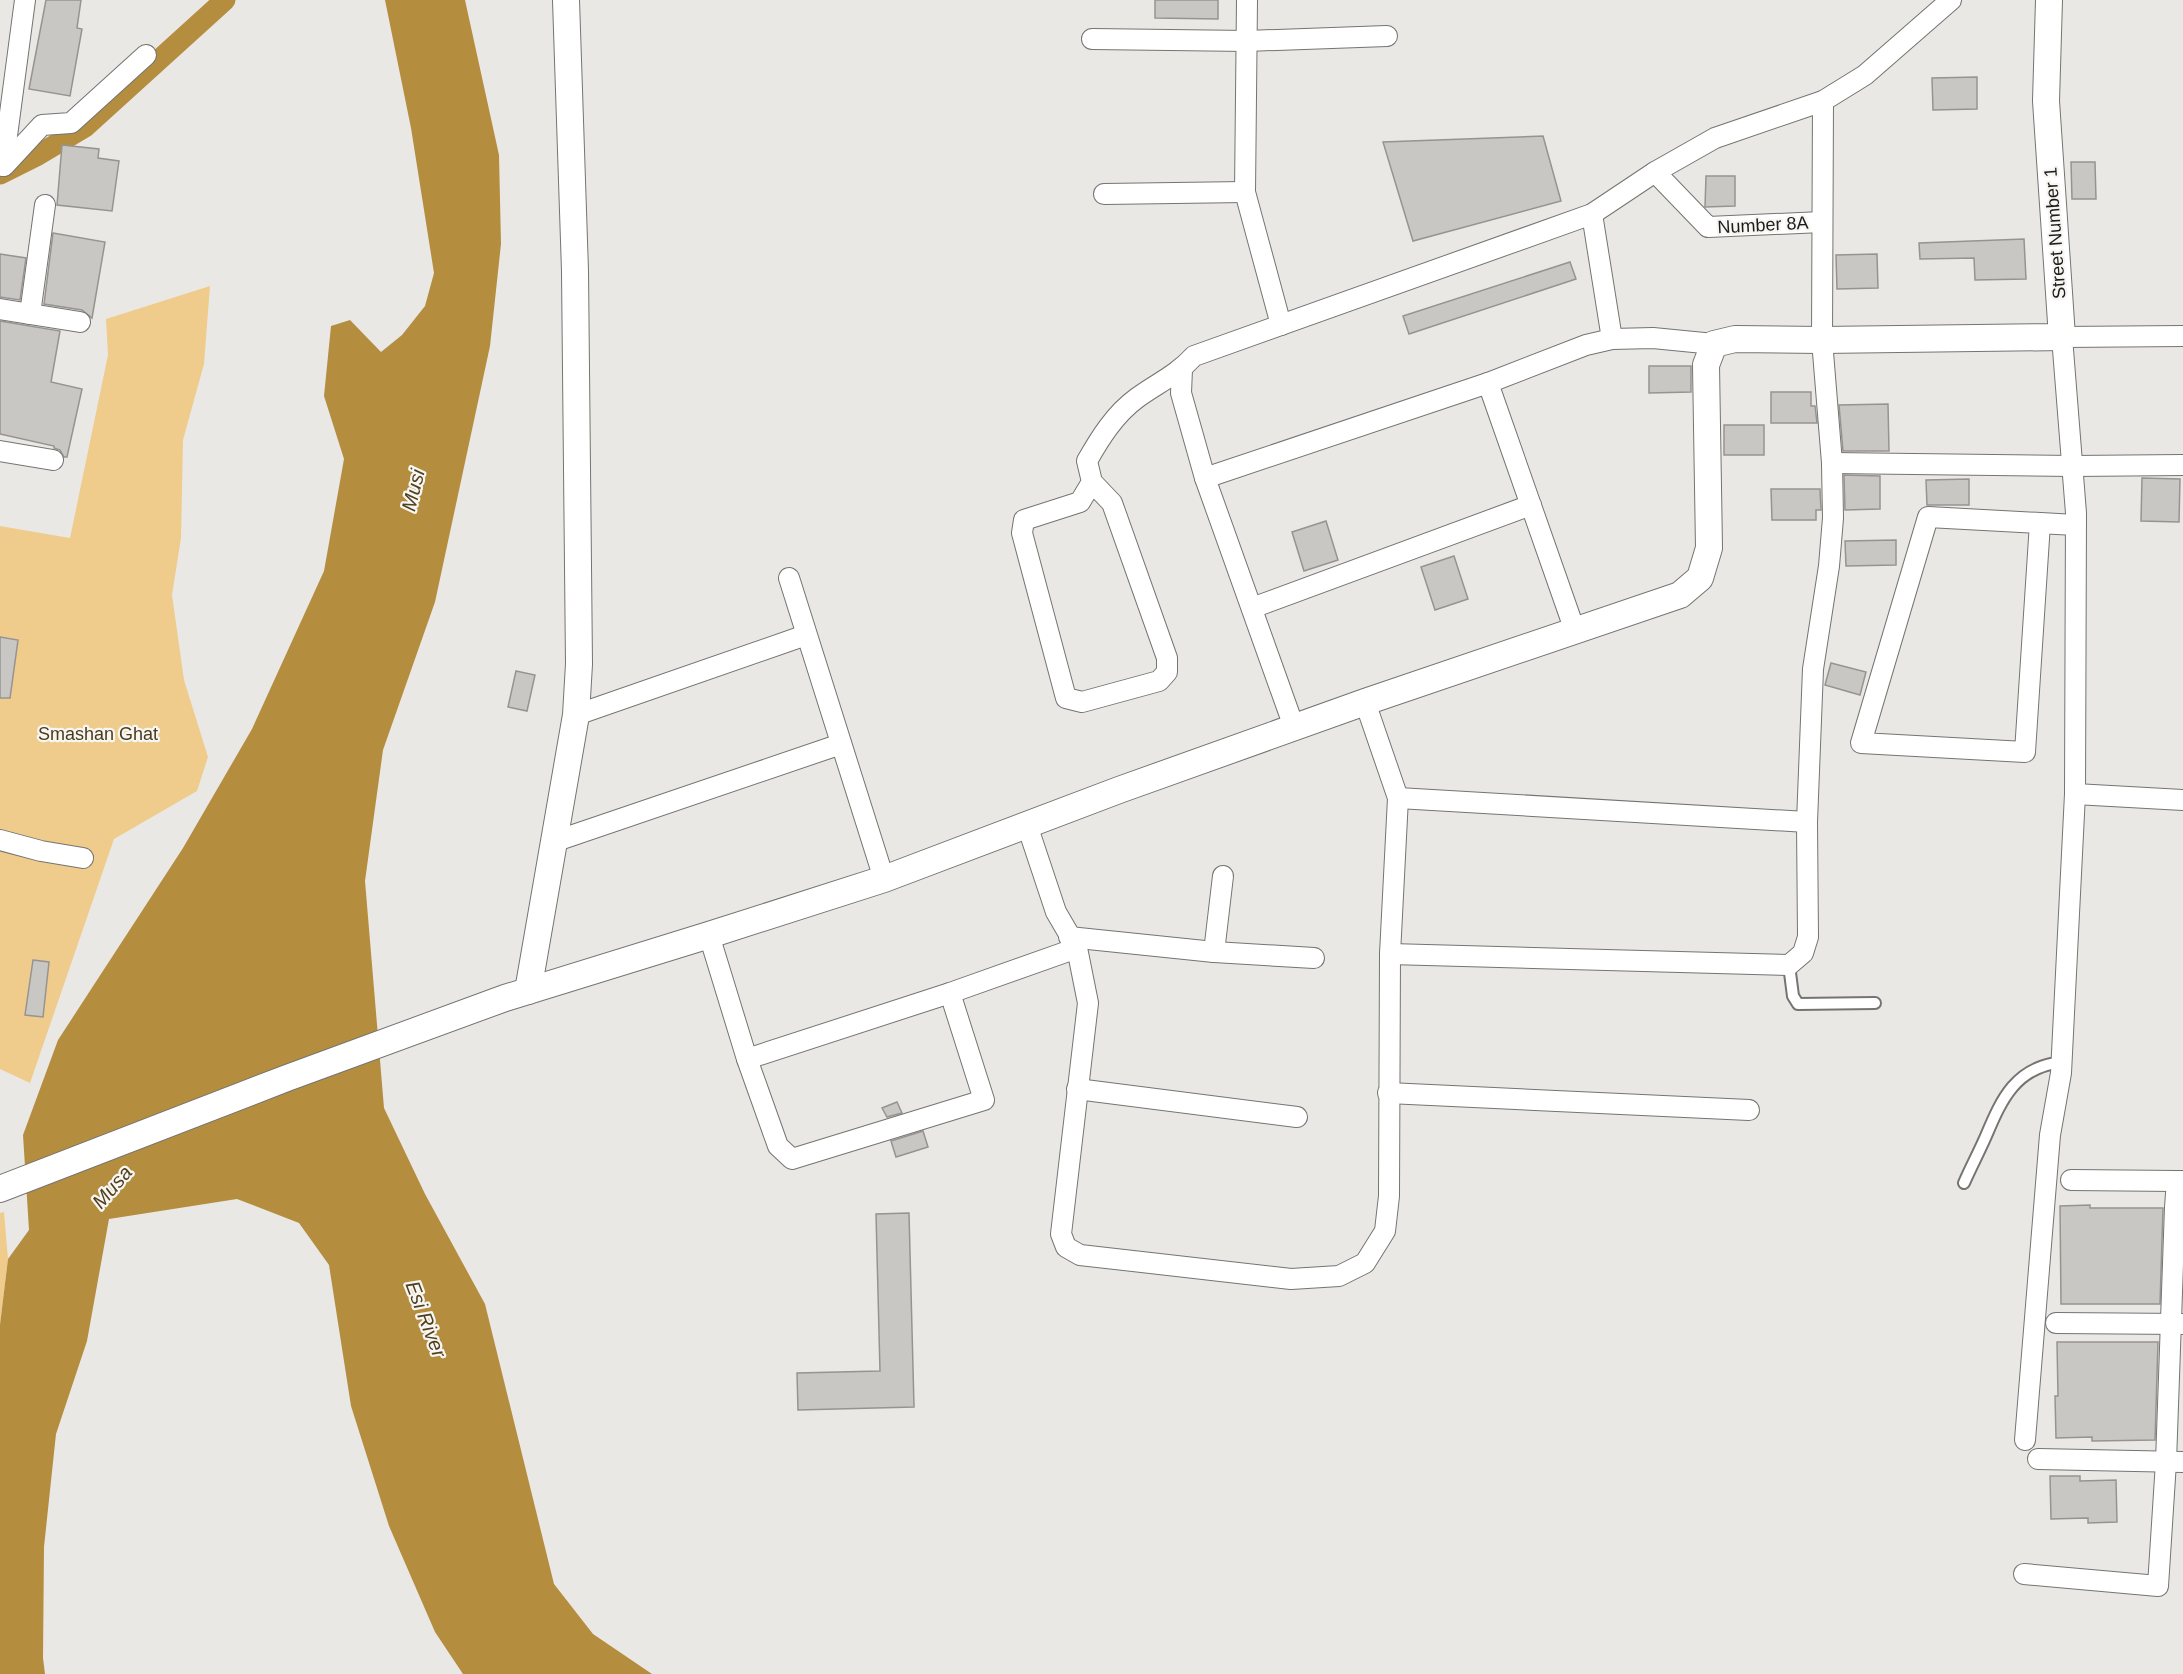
<svg xmlns="http://www.w3.org/2000/svg" width="2183" height="1674" font-family="Helvetica,sans-serif">
  <style>
    .green { fill: #efcc8b }
    .water { fill: #b48d3f }
    .lines { fill: none; stroke-linecap: round; stroke-linejoin: round }
    .canal { stroke: #b48d3f; stroke-width: 21 }
    .building { fill: #c9c7c4; stroke: #969491; stroke-width: 1.5 }
    .service-casing { stroke: #757471; stroke-width: 14 }
    .minor-casing { stroke: #757471; stroke-width: 22 }
    .tertiary-casing { stroke: #757471; stroke-width: 28 }
    .service { stroke: #fff; stroke-width: 10 }
    .minor { stroke: #fff; stroke-width: 20 }
    .tertiary { stroke: #fff; stroke-width: 26 }
    .labels { text-anchor: middle; stroke-width: 4.5; stroke-linejoin: round; paint-order: stroke }
    .street-label { font-size: 18px; fill: #1c1c1b; stroke: #f7f6f2 }
    .park-label { font-size: 18px; fill: #4c3b1a; stroke: #f7f6f2 }
    .water-label { font-size: 20px; font-style: italic; fill: #503f1d; stroke: #f7f6f2 }
  </style>
  <rect width="100%" height="100%" fill="#eae8e5"/>
  <!-- green -->
  <g class="green">
    <path d="M210,286L204,364L183,440L181,538L172,595L184,680L208,757L197,791L114,839L30,1083L0,1069V526L70,538L108,355L106,319Z"/>
    <path d="M4,1212L8,1259L0,1325V1213Z"/>
  </g>
  <!-- water -->
  <path class="water" d="M385,0H465L499,155L501,244L490,346L435,602L383,750L365,881L384,1108L425,1194L485,1304L554,1584L593,1634L652,1674H463L435,1632L389,1526L351,1406L329,1265L299,1223L237,1199L109,1219L87,1341L56,1434L44,1547L43,1658L45,1674H0V1325L8,1259L29,1230L23,1135L58,1040L183,848L252,729L324,571L344,459L324,396L331,326L350,320L381,352L402,335L425,306L434,273L411,128Z"/>
  <g class="lines">
    <!-- canal -->
    <path class="canal" d="M0,174L38,155L85,127L225,0"/>
  </g>
  <!-- building -->
  <g class="building">
    <path d="M46,0H81L77,28L82,29L70,96L29,89Z"/>
    <path d="M1155,0H1218V19L1155,18Z"/>
    <path d="M1977,77V109L1933,110L1932,78Z"/>
    <path d="M1543,136L1561,201L1413,241L1383,142Z"/>
    <path d="M62,145L99,149L98,158L119,161L112,211L57,205Z"/>
    <path d="M2071,162H2095L2096,199H2072Z"/>
    <path d="M1706,176H1735V206L1705,207Z"/>
    <path d="M53,233L105,242L92,318L82,310L44,304Z"/>
    <path d="M2024,239L2026,279L1975,280L1974,258L1920,259L1919,243Z"/>
    <path d="M0,254L26,258L20,300L0,297Z"/>
    <path d="M1877,254L1878,288L1837,289L1836,255Z"/>
    <path d="M1570,262L1576,279L1409,334L1403,316Z"/>
    <path d="M0,321L60,331L51,382L82,389L67,457H64L60,450L54,448V446L0,434Z"/>
    <path d="M1649,366H1691V392L1649,393Z"/>
    <path d="M1771,392H1811V406H1815L1817,423H1771Z"/>
    <path d="M1888,404L1889,451H1843L1839,405Z"/>
    <rect x="1724" y="425" width="40" height="30"/>
    <path d="M1844,475L1880,476V509L1845,510Z"/>
    <path d="M2142,478L2180,479L2179,522L2141,521Z"/>
    <path d="M1969,479V505H1927L1926,480Z"/>
    <path d="M1771,489H1820L1821,510H1816V520H1772Z"/>
    <path d="M1326,521L1338,560L1304,571L1292,532Z"/>
    <path d="M1896,540V565L1846,566L1845,541Z"/>
    <path d="M1454,556L1468,599L1435,610L1421,567Z"/>
    <path d="M0,637L18,640L10,698H0Z"/>
    <path d="M1831,663L1866,672L1860,695L1825,685Z"/>
    <path d="M516,671L535,675L527,711L508,707Z"/>
    <path d="M33,960L49,962L43,1017L25,1015Z"/>
    <path d="M897,1102L902,1113L887,1117L882,1108Z"/>
    <path d="M923,1131L928,1147L896,1157L891,1141Z"/>
    <path d="M2090,1205V1208H2163L2160,1304H2061L2060,1206Z"/>
    <path d="M909,1213L914,1407L798,1410L797,1373L880,1371L876,1214Z"/>
    <path d="M2057,1342H2158L2155,1440L2092,1441V1437L2056,1438L2055,1396H2058Z"/>
    <path d="M2050,1476H2080V1481L2116,1480L2117,1522L2088,1523V1518L2051,1519Z"/>
  </g>
  <g class="lines">
    <!-- service casing -->
    <g class="service-casing">
      <g id="service">
        <path d="M1789,965L1793,996L1798,1004L1875,1003"/>
        <path d="M1964,1183C1971,1167 1979,1152 1986,1136C2002,1098 2016,1067 2062,1062"/>
      </g>
    </g>
    <!-- minor casing -->
    <g class="minor-casing">
      <g id="minor">
        <path d="M1247,0L1245,192L1281,325"/>
        <path d="M1092,39L1247,41L1387,36"/>
        <path d="M3,166L25,0"/>
        <path d="M4,166L42,125L71,123L146,55"/>
        <path d="M1655,172L1708,227L1822,222"/>
        <path d="M1104,194L1245,192"/>
        <path d="M1592,214L1612,339"/>
        <path d="M0,309L80,322"/>
        <path d="M30,314L45,205"/>
        <path d="M1182,369L1181,393L1205,478L1294,727"/>
        <path d="M1488,383L1575,631"/>
        <path d="M0,451L53,460"/>
        <path d="M1832,463L2073,466L2183,465"/>
        <path d="M1205,478L1488,383L1586,345L1612,339L1653,338L1714,344"/>
        <path d="M1092,482L1112,503L1167,658V672L1159,681L1082,702L1066,698L1022,533L1024,520L1080,502L1092,482L1087,461C1100,438 1115,414 1137,398C1156,384 1177,375 1194,356L1592,214L1655,172L1715,138L1823,101L1865,75L1951,0"/>
        <path d="M2040,523L2025,752L1861,743L1928,517L2076,525"/>
        <path d="M789,578L884,879"/>
        <path d="M1252,608L1531,505"/>
        <path d="M576,715L806,635"/>
        <path d="M2075,794L2183,800"/>
        <path d="M1398,798L1807,822"/>
        <path d="M1027,825L1056,912L1077,948L1088,1003L1061,1234L1066,1247L1080,1255L1291,1279L1339,1276L1365,1263L1385,1231L1389,1196L1390,954L1398,798L1365,702"/>
        <path d="M0,840L41,851L83,858"/>
        <path d="M553,842L841,744"/>
        <path d="M709,935L747,1059L778,1146L792,1159L984,1100L950,993"/>
        <path d="M1069,937L1214,952L1314,958"/>
        <path d="M1214,952L1223,876"/>
        <path d="M1390,954L1789,965L1803,953L1808,937L1807,822L1813,669L1829,566L1833,518L1832,463L1822,340L1823,101"/>
        <path d="M747,1059L950,993L1077,948"/>
        <path d="M1077,1089L1297,1117"/>
        <path d="M1388,1093L1749,1110"/>
        <path d="M2071,1180L2177,1181"/>
        <path d="M2056,1323L2183,1324"/>
        <path d="M2025,1440L2050,1135L2061,1073L2075,794L2076,513L2062,337L2183,336"/>
        <path d="M2038,1459L2183,1462"/>
        <path d="M2024,1574L2158,1586L2166,1462L2175,1207L2177,1181H2183"/>
      </g>
    </g>
    <!-- tertiary casing -->
    <g class="tertiary-casing">
      <g id="tertiary">
        <path d="M528,991L576,715L579,664L575,271L566,0"/>
        <path d="M0,1189L287,1078L505,998L709,935L884,879L1119,790L1365,702L1680,595L1700,578L1709,548L1706,365L1714,344L1735,339L1822,340L2062,337L2046,101L2049,0"/>
      </g>
    </g>
    <!-- service -->
    <use href="#service" class="service"/>
    <!-- minor -->
    <use href="#minor" class="minor"/>
    <!-- tertiary -->
    <use href="#tertiary" class="tertiary"/>
  </g>
  <g class="labels">
    <!-- street labels -->
    <g class="street-label">
      <text transform="translate(1763 225) rotate(-3)" y="6">Number 8A</text>
      <text transform="translate(2055 233) rotate(-94)" y="6">Street Number 1</text>
    </g>
    <!-- park labels -->
    <g class="park-label">
      <text x="98" y="740">Smashan Ghat</text>
    </g>
    <!-- water labels -->
    <g class="water-label">
      <text transform="translate(413 490) rotate(-76)" y="7">Musi</text>
      <text transform="translate(112 1187) rotate(-49)" y="7">Musa</text>
      <text transform="translate(426 1319) rotate(69)" y="7">Esi River</text>
    </g>
  </g>
</svg>
